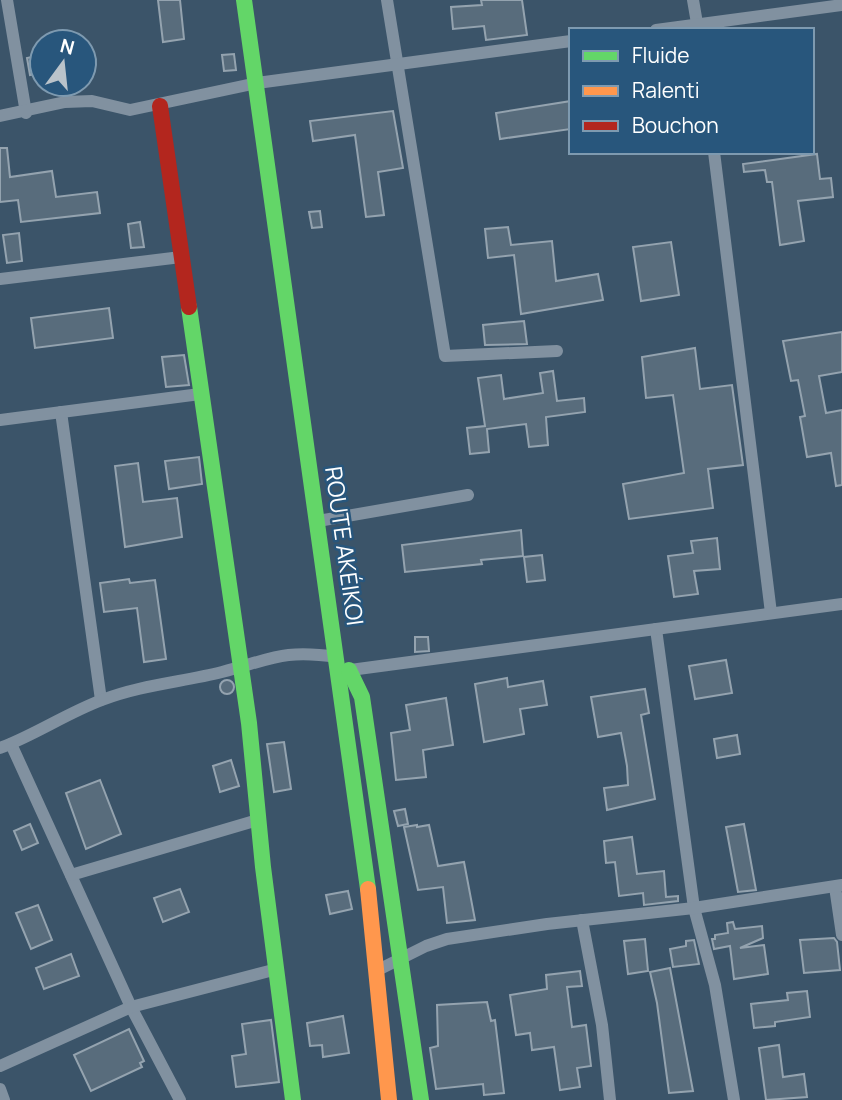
<svg xmlns="http://www.w3.org/2000/svg" width="842" height="1100" font-family="Manrope,sans-serif">
  <style>
    .building { fill: #586c7c; stroke: #94a3af; stroke-width: 2 }
    .lines { fill: none; stroke-linecap: round; stroke-linejoin: round }
    .street { stroke: #8191a0; stroke-width: 12 }
    .fast { stroke: #63d668; stroke-width: 16 }
    .slow { stroke: #ff974d; stroke-width: 16 }
    .jam { stroke: #b3261e; stroke-width: 16 }
    .labels { text-anchor: middle; stroke-width: 5; stroke-linejoin: round; paint-order: stroke }
    .street-label { font-size: 23px; fill: #fff; stroke: #28567c }
  </style>
  <rect width="100%" height="100%" fill="#3b5469"/>
  <!-- building -->
  <g class="building">
    <path d="M158,0H180L184,39L163,42Z"/>
    <path d="M481,0H522L527,35L486,40L484,26L453,29L451,7L482,5Z"/>
    <path d="M234,54L236,70L224,71L222,55Z"/>
    <path d="M42,55V73L30,75L27,58Z"/>
    <path d="M571,101V129L500,139L496,113Z"/>
    <path d="M393,111L403,168L378,172L384,215L366,217L355,135L313,141L310,121Z"/>
    <path d="M0,148H7L10,177L52,171L56,197L97,192L100,213L21,222L18,200L0,202Z"/>
    <path d="M817,154L820,179L831,178L833,197L798,201L804,241L780,245L772,182H767L765,170L744,172L743,164Z"/>
    <path d="M320,211L322,227L312,228L309,212Z"/>
    <path d="M140,222L144,247L131,248L128,224Z"/>
    <path d="M508,227L511,245L552,241L556,281L598,274L603,300L521,314L514,255L488,258L485,229Z"/>
    <path d="M19,233L22,261L7,263L3,235Z"/>
    <path d="M671,242L679,295L641,301L633,247Z"/>
    <path d="M109,308L113,338L35,348L31,318Z"/>
    <path d="M524,321L527,344L485,345L483,325Z"/>
    <path d="M842,332V372L819,376L826,413L842,410V485L836,486L831,453L807,457L800,417L805,416L798,380L791,381L783,341Z"/>
    <path d="M695,348L700,389L732,385L743,465L708,469L713,508L629,519L623,484L684,473L673,395L646,398L642,357Z"/>
    <path d="M184,355L189,385L166,387L162,357Z"/>
    <path d="M553,371L557,401L584,398L585,412L546,417L548,445L529,447L526,424L487,429L489,452L470,454L467,428L485,426L478,378L501,375L504,399L543,393L540,373Z"/>
    <path d="M199,457L202,484L169,489L165,461Z"/>
    <path d="M138,463L143,502L177,498L182,537L125,547L115,466Z"/>
    <path d="M521,530L523,556L481,560L482,564L405,572L402,545Z"/>
    <path d="M717,538L720,569L694,571L698,594L674,597L668,556L693,553L691,541Z"/>
    <path d="M542,555L545,580L527,582L524,557Z"/>
    <path d="M129,579L130,583L155,580L166,659L144,662L137,608L104,612L100,583Z"/>
    <path d="M415,637H428L429,651L415,652Z"/>
    <path d="M726,660L732,693L695,699L689,666Z"/>
    <path d="M507,678L508,687L543,681L547,705L520,709L524,734L484,742L475,684Z"/>
    <circle cx="227" cy="687" r="7"/>
    <path d="M645,689L649,713L641,715L655,799L607,810L604,788L628,785L627,766L621,733L598,737L591,697Z"/>
    <path d="M446,698L453,745L423,750L426,777L396,780L391,733L410,730L406,705Z"/>
    <path d="M737,735L740,754L717,758L714,739Z"/>
    <path d="M284,742L291,789L274,792L267,744Z"/>
    <path d="M231,760L239,786L220,792L213,766Z"/>
    <path d="M100,780L121,834L86,849L66,793Z"/>
    <path d="M405,809L408,824L398,826L394,811Z"/>
    <path d="M30,824L38,843L22,850L14,831Z"/>
    <path d="M744,824L756,890L738,892L726,827Z"/>
    <path d="M417,825V827L429,825L438,866L464,862L475,920L447,923L443,887L418,890L404,827Z"/>
    <path d="M632,837L637,874L664,871L666,897L678,896V901L644,905L643,893L619,896L615,862L606,863L604,841Z"/>
    <path d="M180,889L189,912L163,922L154,898Z"/>
    <path d="M348,891L352,909L330,914L326,895Z"/>
    <path d="M38,905L52,940L31,949L16,913Z"/>
    <path d="M733,922L735,929L762,926L763,938L740,948L764,945L768,974L734,979L730,946L714,949L712,939H715V935L728,933L727,923Z"/>
    <path d="M834,938L837,942L840,970L804,973L800,940Z"/>
    <path d="M645,939L648,971L628,974L624,941Z"/>
    <path d="M694,940L699,964L673,967L670,949L686,946V941Z"/>
    <path d="M71,954L79,976L44,989L36,968Z"/>
    <path d="M670,968L693,1091L669,1093L657,1003L650,972Z"/>
    <path d="M580,971L582,986L567,987L572,1027L586,1025L591,1066L577,1068L580,1087L560,1090L554,1047L532,1050L530,1033L516,1035L510,995L547,989L546,975Z"/>
    <path d="M807,991L810,1017L775,1022V1026L754,1028L751,1004L788,1000L787,993Z"/>
    <path d="M487,1002L491,1021L495,1020L504,1093L484,1095L483,1084L436,1089L430,1048L438,1046L437,1005Z"/>
    <path d="M343,1016L349,1053L323,1057L322,1045L310,1046L307,1023Z"/>
    <path d="M271,1020L279,1082L236,1087L232,1056L246,1054L242,1024Z"/>
    <path d="M129,1029L144,1061L140,1063L142,1067L91,1091L74,1055Z"/>
    <path d="M779,1045L783,1077L804,1074L807,1097L766,1100L759,1048Z"/>
  </g>
  <g class="lines">
    <!-- street -->
    <g class="street">
      <path d="M7,0L26,113"/>
      <path d="M387,0L445,356L557,351"/>
      <path d="M693,0L698,29"/>
      <path d="M656,30L842,5"/>
      <path d="M0,116L65,102L92,101L130,110L257,83L571,41"/>
      <path d="M714,152L771,613"/>
      <path d="M0,279L181,257"/>
      <path d="M61,412L101,700"/>
      <path d="M0,420L200,394"/>
      <path d="M318,521L468,495"/>
      <path d="M656,629L694,908L715,985L734,1100"/>
      <path d="M343,671L842,604"/>
      <path d="M11,744L131,1007L180,1100"/>
      <path d="M0,748C35,735 67,713 102,700C141,685 182,682 222,672C272,659 283,649 337,657"/>
      <path d="M71,875L258,820"/>
      <path d="M835,887L842,935"/>
      <path d="M582,920L602,1025L610,1100"/>
      <path d="M376,971L426,946L447,939L547,924L694,908L842,885"/>
      <path d="M0,1066L131,1007L277,969"/>
      <path d="M0,1089L4,1100"/>
    </g>
    <!-- fast -->
    <g class="fast">
      <path d="M244,0L368,889"/>
      <path d="M189,307L249,723L263,867L293,1100"/>
      <path d="M349,670L362,697L421,1100"/>
    </g>
    <!-- slow -->
    <path class="slow" d="M368,889L389,1100"/>
    <!-- jam -->
    <path class="jam" d="M160,106L189,307"/>
  </g>
  <g class="labels">
    <!-- street labels -->
    <g class="street-label">
      <text transform="translate(344 546) rotate(82)" y="8">ROUTE AKÉIKOI</text>
    </g>
  </g>
  <!-- legend -->
  <rect x="569" y="28" width="245" height="126" fill="#28567c" stroke="#7e9ab0" stroke-width="2"/>
  <rect x="583" y="51" width="35" height="10" fill="#63d668" stroke="#7e9ab0" stroke-width="2"/>
  <text x="632" y="63" font-size="21" fill="#ffffff">Fluide</text>
  <rect x="583" y="86" width="35" height="10" fill="#ff974d" stroke="#7e9ab0" stroke-width="2"/>
  <text x="632" y="98" font-size="21" fill="#ffffff">Ralenti</text>
  <rect x="583" y="121" width="35" height="10" fill="#b3261e" stroke="#7e9ab0" stroke-width="2"/>
  <text x="632" y="133" font-size="21" fill="#ffffff">Bouchon</text>
  <!-- north arrow -->
  <g transform="translate(63 63) rotate(15)"><circle r="33" fill="#28567c" stroke="#7e9ab0" stroke-width="2"/>
  <path d="M0-5L12 26L0 18L-12 26Z" fill="#bac3ca"/>
  <text y="-10" font-size="19" font-weight="bold" text-anchor="middle" fill="#ffffff">N</text>
  </g>
</svg>
